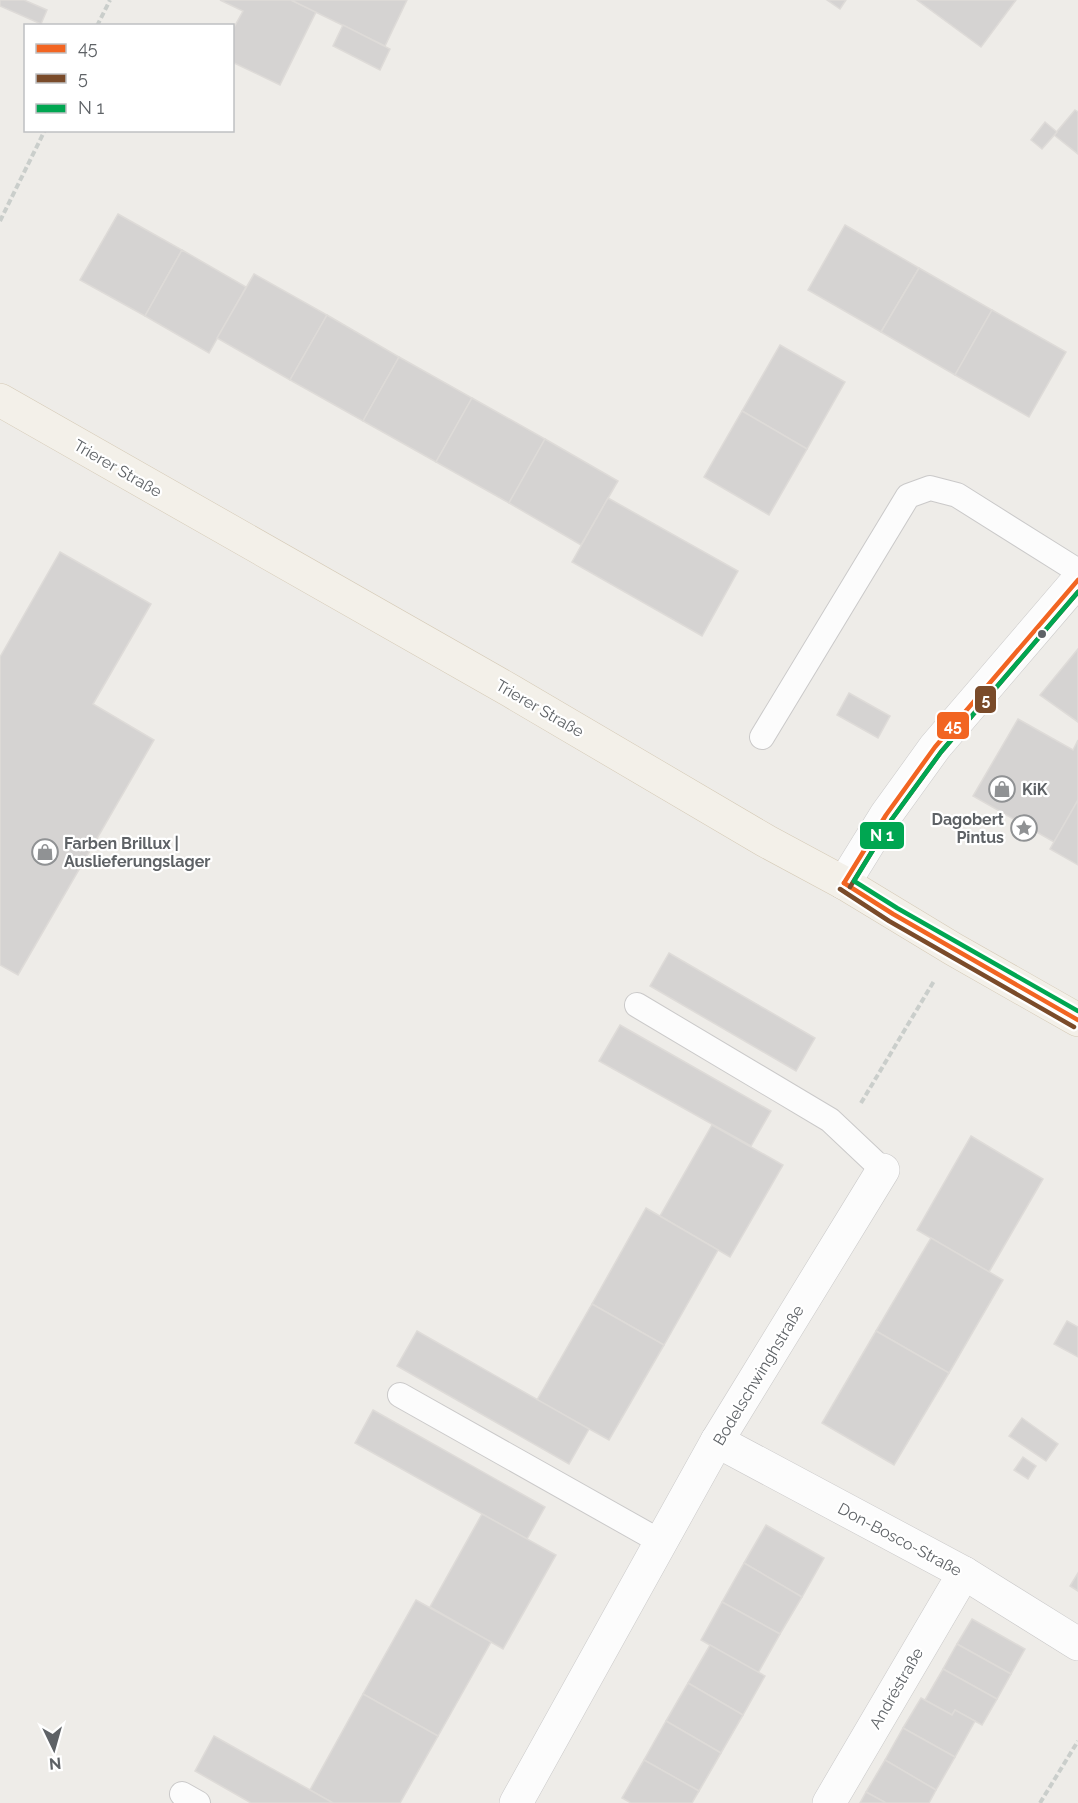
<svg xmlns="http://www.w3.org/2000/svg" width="1078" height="1803" font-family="Raleway,sans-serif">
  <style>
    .building { fill: #d5d3d2; stroke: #dedbd8; stroke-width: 1.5 }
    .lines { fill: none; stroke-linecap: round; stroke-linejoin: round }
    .lane-casing { stroke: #cac9c9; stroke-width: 26 }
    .street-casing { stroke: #cac9c9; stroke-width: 34 }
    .primary-casing { stroke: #d5cab6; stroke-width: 34 }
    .path { stroke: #cacecb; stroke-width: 4; stroke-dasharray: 6 3; stroke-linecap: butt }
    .lane { stroke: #fcfcfc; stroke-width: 24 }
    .street { stroke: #fcfcfc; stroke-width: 33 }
    .primary { stroke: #f3f0e9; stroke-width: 33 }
    .bus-1-casing { stroke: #fff; stroke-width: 9 }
    .bus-2-casing { stroke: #fff; stroke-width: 9 }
    .bus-3-casing { stroke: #fff; stroke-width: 9 }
    .bus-1 { stroke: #f26522; stroke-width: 4.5 }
    .bus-2 { stroke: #7a4b2a; stroke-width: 4.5 }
    .bus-3 { stroke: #00a651; stroke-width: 4.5 }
    .bus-dot { fill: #5e6266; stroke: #fff; stroke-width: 2 }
    .labels { text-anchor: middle; stroke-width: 4.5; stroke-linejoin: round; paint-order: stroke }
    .street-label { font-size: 16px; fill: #5e6266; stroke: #fff }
    .poi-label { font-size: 16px; font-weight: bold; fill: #5e6266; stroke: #fff; text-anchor: start }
    .line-badge { stroke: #fff; stroke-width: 2 }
    .badge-label { font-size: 16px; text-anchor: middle; font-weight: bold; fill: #fff }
  </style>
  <rect width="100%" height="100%" fill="#eeece8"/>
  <!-- building -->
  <g class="building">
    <path d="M0,0H24L47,10L41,24L0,6Z"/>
    <path d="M220,0H291L316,12L280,85L232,62V31L243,11Z"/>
    <path d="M291,0H407L385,46Z"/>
    <path d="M827,0H846L840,9Z"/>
    <path d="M917,0H1016L981,47Z"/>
    <path d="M343,25L390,49L380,70L333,46Z"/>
    <path d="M1075,110L1078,112V154L1054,135Z"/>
    <path d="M1045,122L1057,132L1042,149L1031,140Z"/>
    <path d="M118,214L182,250L145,316L80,280Z"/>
    <path d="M845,225L919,268L881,332L808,290Z"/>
    <path d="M182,250L246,287L209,353L145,316Z"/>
    <path d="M919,268L992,310L955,375L881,332Z"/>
    <path d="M254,274L327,315L290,380L217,338Z"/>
    <path d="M992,310L1066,352L1029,417L955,375Z"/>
    <path d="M327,315L399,357L363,421L290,380Z"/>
    <path d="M780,345L845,382L807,449L742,411Z"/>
    <path d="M399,357L472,398L436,462L363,421Z"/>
    <path d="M472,398L545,439L509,503L436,462Z"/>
    <path d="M742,411L807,449L769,515L704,477Z"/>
    <path d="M545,439L618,481L581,545L509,503Z"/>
    <path d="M608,498L738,571L702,636L572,562Z"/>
    <path d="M60,552L151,604L93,704L154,740L18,975L0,965V657Z"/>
    <path d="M1078,649V722L1040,695Z"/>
    <path d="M849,693L890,716L878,738L837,715Z"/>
    <path d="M1018,719L1073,750L1078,740V800L1054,842L973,796Z"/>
    <path d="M1078,800V865L1050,849Z"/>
    <path d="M669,953L815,1038L796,1071L650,986Z"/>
    <path d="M620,1025L771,1111L751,1146L599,1061Z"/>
    <path d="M712,1125L783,1165L730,1257L660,1216Z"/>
    <path d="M971,1136L1043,1179L989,1272L917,1230Z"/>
    <path d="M646,1208L718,1250L664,1345L592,1304Z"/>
    <path d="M931,1238L1003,1280L949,1373L876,1331Z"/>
    <path d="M592,1304L664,1345L609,1440L537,1400Z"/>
    <path d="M1067,1321L1078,1327V1357L1054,1344Z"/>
    <path d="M417,1331L589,1429L569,1464L397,1366Z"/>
    <path d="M876,1331L949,1373L894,1465L822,1423Z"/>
    <path d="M373,1410L545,1507L527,1539L355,1443Z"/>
    <path d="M1022,1418L1058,1444L1046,1461L1009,1436Z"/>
    <path d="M1023,1457L1036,1466L1028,1479L1014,1470Z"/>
    <path d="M482,1514L556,1555L503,1649L430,1607Z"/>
    <path d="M766,1525L824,1558L802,1597L744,1563Z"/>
    <path d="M744,1563L802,1597L780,1634L722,1602Z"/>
    <path d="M1078,1573V1591L1070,1586Z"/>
    <path d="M416,1600L491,1642L438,1736L363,1694Z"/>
    <path d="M722,1602L780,1634L758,1673L701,1640Z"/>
    <path d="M972,1619L1025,1649L1011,1674L957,1644Z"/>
    <path d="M957,1644L1011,1674L997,1699L943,1669Z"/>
    <path d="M710,1645L765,1676L743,1715L688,1683Z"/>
    <path d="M943,1669L997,1699L982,1725L955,1710L952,1715L925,1700Z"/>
    <path d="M688,1683L743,1715L721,1753L666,1721Z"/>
    <path d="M363,1694L438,1736L400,1803H333L310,1790Z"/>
    <path d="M921,1698L952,1715L955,1710L975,1721L955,1757L903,1728Z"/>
    <path d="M666,1721L721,1753L699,1791L644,1760Z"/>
    <path d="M903,1728L955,1757L936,1790L885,1760Z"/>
    <path d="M214,1736L310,1790L333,1803H251L195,1771Z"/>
    <path d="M644,1760L699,1791L692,1803H631L622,1798Z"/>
    <path d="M885,1760L936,1790L929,1803H886L866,1792Z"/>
    <path d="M866,1792L886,1803H860Z"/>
  </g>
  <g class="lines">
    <!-- lane casing -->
    <g class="lane-casing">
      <g id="lane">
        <path d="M762,737L908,496L930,488L957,495L1078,571"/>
        <path d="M637,1005L830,1120L883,1170"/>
        <path d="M400,1395L661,1542"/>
        <path d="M182,1794L198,1803"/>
      </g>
    </g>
    <!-- street casing -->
    <g class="street-casing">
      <g id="street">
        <path d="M844,883L886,815L935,747L1078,580"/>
        <path d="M717,1441L964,1573L1078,1644"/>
        <path d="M516,1803L717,1441L883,1170"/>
        <path d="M829,1803L964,1573"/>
      </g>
    </g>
    <!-- primary casing -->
    <g class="primary-casing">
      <path id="primary" d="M0,400L511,691L766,841L844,883L953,949L1078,1020"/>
    </g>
    <!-- path -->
    <g class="path">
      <path d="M97,26L110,0"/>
      <path d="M0,221L45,130"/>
      <path d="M861,1103L934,981"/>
      <path d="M1040,1803L1078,1741"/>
    </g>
    <!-- lane -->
    <use href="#lane" class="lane"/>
    <!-- street -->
    <use href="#street" class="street"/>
    <!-- primary -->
    <use href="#primary" class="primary"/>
    <!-- bus-1 casing -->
    <g class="bus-1-casing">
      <g id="bus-1">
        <path d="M844,883L886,815L935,747L1078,580"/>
        <path d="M844,883L893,914L1078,1020"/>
      </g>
    </g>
    <!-- bus-2 casing -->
    <g class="bus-2-casing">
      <g id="bus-2">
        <path d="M850,887L892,819L941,752L1078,592"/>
        <path d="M840,889L889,921L1074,1027"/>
      </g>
    </g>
    <!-- bus-3 casing -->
    <g class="bus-3-casing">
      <path id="bus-3" d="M1078,592L941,752L892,819L854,881L897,908L1078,1011"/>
    </g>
    <!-- bus-1 -->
    <use href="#bus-1" class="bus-1"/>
    <!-- bus-2 -->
    <use href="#bus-2" class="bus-2"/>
    <!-- bus-3 -->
    <use href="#bus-3" class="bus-3"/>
  </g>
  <!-- icons -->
  <defs>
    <g id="shop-ring" transform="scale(1.35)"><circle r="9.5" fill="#fff" stroke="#909294" stroke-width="1.5"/><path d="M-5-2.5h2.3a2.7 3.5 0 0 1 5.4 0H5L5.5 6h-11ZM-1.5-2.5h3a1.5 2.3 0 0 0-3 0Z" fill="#909294"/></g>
    <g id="sight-ring" transform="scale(1.35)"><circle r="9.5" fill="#fff" stroke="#909294" stroke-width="1.5"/><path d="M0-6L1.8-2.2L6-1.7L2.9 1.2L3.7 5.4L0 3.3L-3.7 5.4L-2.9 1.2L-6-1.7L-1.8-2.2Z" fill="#909294"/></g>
  </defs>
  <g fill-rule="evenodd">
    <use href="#shop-ring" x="1002" y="789"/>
    <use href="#sight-ring" x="1024" y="828"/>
    <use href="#shop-ring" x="45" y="852"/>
  </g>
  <!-- markers -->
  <circle class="bus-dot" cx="1042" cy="634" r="5"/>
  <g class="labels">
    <!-- street labels -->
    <g class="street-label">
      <text transform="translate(118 468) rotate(30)" y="6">Trierer Straße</text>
      <text transform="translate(540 708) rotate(30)" y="6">Trierer Straße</text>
      <text transform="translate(758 1375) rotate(-59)" y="6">Bodelschwinghstraße</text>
      <text transform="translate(900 1539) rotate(28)" y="6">Don-Bosco-Straße</text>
      <text transform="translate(896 1688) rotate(-60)" y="6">Andréstraße</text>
    </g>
    <!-- poi labels -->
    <g class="poi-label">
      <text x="1022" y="795">KiK</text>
      <text x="1004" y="825" text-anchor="end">Dagobert<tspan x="1004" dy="18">Pintus</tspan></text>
      <text x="64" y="849">Farben Brillux |<tspan x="64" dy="18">Auslieferungslager</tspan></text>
    </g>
  </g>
  <g class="line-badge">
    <rect x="974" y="685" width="23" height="29" rx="6" fill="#7a4b2a"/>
    <rect x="936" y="711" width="34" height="29" rx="6" fill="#f26522"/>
    <rect x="859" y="821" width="46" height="29" rx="6" fill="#00a651"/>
  </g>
  <g class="badge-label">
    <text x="986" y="705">5</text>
    <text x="953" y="731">45</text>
    <text x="882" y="841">N 1</text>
  </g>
  <!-- legend -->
  <rect x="24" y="24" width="210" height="108" fill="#ffffff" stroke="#bfc0c2" stroke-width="1.5"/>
  <rect x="36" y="44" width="30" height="9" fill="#f26522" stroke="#bfc0c2" stroke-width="1.5"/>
  <text x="78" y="54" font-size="18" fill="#5e6266">45</text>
  <rect x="36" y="74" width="30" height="9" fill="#7a4b2a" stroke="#bfc0c2" stroke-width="1.5"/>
  <text x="78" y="84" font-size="18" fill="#5e6266">5</text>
  <rect x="36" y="104" width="30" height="9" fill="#00a651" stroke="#bfc0c2" stroke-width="1.5"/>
  <text x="78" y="114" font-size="18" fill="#5e6266">N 1</text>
  <!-- north arrow -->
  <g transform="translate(54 1749) rotate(175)" stroke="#ffffff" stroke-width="4.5" paint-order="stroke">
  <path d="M0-4.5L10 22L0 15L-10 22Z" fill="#5e6266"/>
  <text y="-9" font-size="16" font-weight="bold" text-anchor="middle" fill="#5e6266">N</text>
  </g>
</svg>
